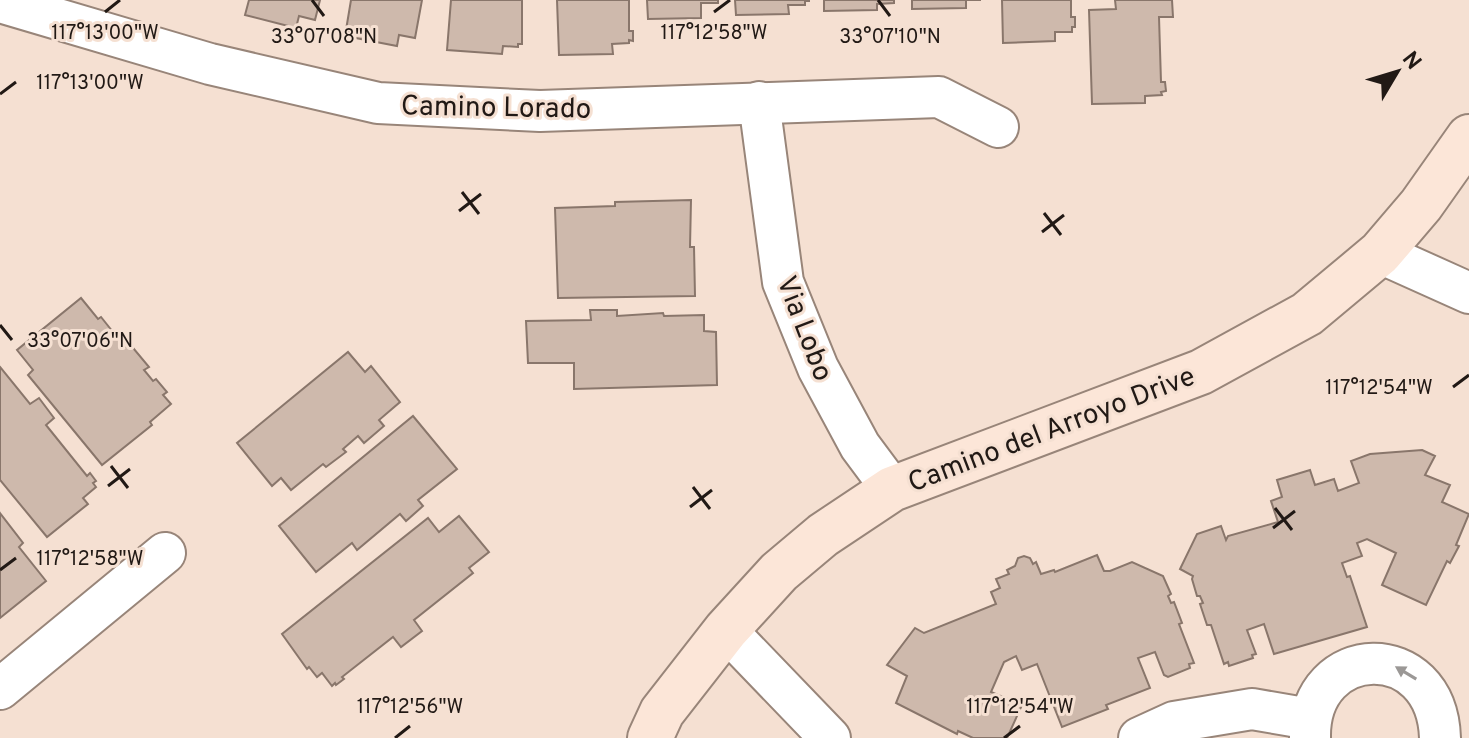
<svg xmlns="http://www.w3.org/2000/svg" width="1469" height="738" font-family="Overpass,sans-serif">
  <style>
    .building { fill: #ceb9ac; stroke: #89766b; stroke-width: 2 }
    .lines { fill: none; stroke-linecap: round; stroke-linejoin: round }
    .street-casing { stroke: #988579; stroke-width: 44 }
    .secondary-casing { stroke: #988579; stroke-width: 48 }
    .street { stroke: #fff; stroke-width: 40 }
    .secondary { stroke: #fce6d8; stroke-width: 44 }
    .oneway { fill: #9b9896 }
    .ticks { fill: none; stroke: #211915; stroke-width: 3 }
    .labels { text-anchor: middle; stroke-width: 6; stroke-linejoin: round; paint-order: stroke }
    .street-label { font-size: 28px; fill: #211915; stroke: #f5e0d2 }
    .ticks-label { font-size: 20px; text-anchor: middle; fill: #211915; stroke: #f5e0d2; stroke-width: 6; stroke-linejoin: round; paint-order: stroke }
  </style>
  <rect width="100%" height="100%" fill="#f5e0d2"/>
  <!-- building -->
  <g class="building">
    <path d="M249,0H320L315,20L299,16L296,28L245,15Z"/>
    <path d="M351,0H422L415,38L399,35L397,46L345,36Z"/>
    <path d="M451,0H522V44H518V47L503,46L502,54L447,50Z"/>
    <path d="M557,0H629V31H633V41L629,40V43L612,44L613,54L559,55Z"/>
    <path d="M647,0H718V3H701V18L648,19Z"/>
    <path d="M735,0H809V1H805V5H788L789,14L736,15Z"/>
    <path d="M824,0H894V3L877,4V10L824,11Z"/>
    <path d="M912,0H981H966V8L912,9Z"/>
    <path d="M1002,0H1071V17H1075V27H1072V32H1055V41L1003,43Z"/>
    <path d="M1115,0H1172L1173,17H1159L1161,82H1165L1166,91L1161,92L1162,95L1145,96V103L1092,104L1089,10L1116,9Z"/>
    <path d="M691,200L690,247H694L695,296L558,298L555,208L615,206V202Z"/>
    <path d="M81,298L98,319L101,317L125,347L129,343L149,367L144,370L153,381L156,379L167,392L163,395L171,404L150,422L152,425L102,465L28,375L33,370L17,350Z"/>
    <path d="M590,310H617V316L663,313L664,316L704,315V331L716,332L717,385L574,389V363H528L526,321L591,320Z"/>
    <path d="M348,352L365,372L371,366L400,402L379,420L384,426L364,443L358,436L343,449L346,452L326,467L323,464L291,490L281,478L272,486L237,443Z"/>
    <path d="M0,367L30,404L39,398L54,418L46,425L87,476L90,473L96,481L93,483L96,487L83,498L88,504L47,537L0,480Z"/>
    <path d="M413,416L457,469L418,500L423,506L406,521L400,514L357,550L352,543L316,572L279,526Z"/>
    <path d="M1422,450L1435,456L1425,475L1450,485L1442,502L1469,514L1456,545L1459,546L1450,563L1447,561L1426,605L1382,585L1396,553L1367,539L1357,543L1362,556L1342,563L1347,577L1350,576L1367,627L1274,654L1264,624L1247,630L1256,654L1252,655L1253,658L1229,666L1228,662L1224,664L1211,625H1207L1200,604L1203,603L1200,596H1197L1192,579L1193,576L1180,569L1197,534L1221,526L1226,540L1228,536L1278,522L1271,501L1282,497L1277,480L1310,470L1315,485L1334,479L1338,491L1359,483L1351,461L1370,454Z"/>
    <path d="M0,513L23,543L19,547L46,581L0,618Z"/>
    <path d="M459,516L489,552L469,568L473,573L414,620L422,631L401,647L393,637L342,677L344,679L336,685L335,683L332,686L322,673L317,677L309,667L307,669L282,634L428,518L439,532Z"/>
    <path d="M1097,555L1104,571H1110L1132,562L1163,576L1171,594L1168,596L1171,603L1174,602L1182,623L1179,624L1194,663L1189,664L1190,668L1168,677L1164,675L1155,652L1138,658L1150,688L1106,705L1108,709L1062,727L1037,664L1022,670L1016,656L1004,662L991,692L1022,705L1007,738H973L958,731L957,734L896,703L907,676L887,665L915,628L924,633L996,604L991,592L1000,588L996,579L1009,574L1007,570L1015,566L1018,558L1024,556L1030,558L1033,564L1036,562L1041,574L1054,570L1055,572Z"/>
  </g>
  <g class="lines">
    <!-- street casing -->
    <g class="street-casing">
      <g id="street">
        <path d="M0,2L210,64L378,103L540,111L939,97L998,127"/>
        <path d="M759,102L783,282L818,368L860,446L892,489"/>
        <path d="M1380,253L1469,293"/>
        <path d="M726,630L830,738"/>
        <path d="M0,689L165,553"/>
        <path d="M1139,738L1174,722L1252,709L1310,719"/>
        <path d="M1310,738C1308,641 1437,637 1440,738"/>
      </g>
    </g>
    <!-- secondary casing -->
    <g class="secondary-casing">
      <path id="secondary" d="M650,738L662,712L726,630L779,572L823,535L892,489L1201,372L1307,314L1380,253L1421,205L1469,137"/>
    </g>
    <!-- street -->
    <use href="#street" class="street"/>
    <!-- secondary -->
    <use href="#secondary" class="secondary"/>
  </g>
  <!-- one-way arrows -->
  <defs><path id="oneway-solid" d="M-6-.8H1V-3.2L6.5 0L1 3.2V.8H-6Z" transform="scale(2)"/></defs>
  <use class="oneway" href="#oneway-solid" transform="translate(1406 673) rotate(-149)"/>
  <!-- ticks -->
  <path class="ticks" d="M312,0L324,16M878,0L890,16M105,12L120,0M714,12L730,0M0,94L16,82M462,192L479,214M459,211L481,194M1044,213L1061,235M1042,232L1064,215M0,325L12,340M1453,387L1469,375M111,466L128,488M108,486L130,469M693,487L710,509M690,507L712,490M1275,508L1292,530M1273,528L1295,511M0,570L16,558M395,738L410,726M1004,738L1020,726"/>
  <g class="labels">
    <!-- street labels -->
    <g class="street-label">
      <text transform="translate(496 106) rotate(1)" y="10">Camino Lorado</text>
      <text transform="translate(806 328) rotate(69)" y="10">Via Lobo</text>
      <text transform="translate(1051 428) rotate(-21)" y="10">Camino del Arroyo Drive</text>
    </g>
  </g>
  <g class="ticks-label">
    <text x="105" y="39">117°13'00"W</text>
    <text x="714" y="39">117°12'58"W</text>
    <text x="324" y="43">33°07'08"N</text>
    <text x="890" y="43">33°07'10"N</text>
    <text x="90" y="89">117°13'00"W</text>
    <text x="80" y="347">33°07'06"N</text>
    <text x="1379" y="394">117°12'54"W</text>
    <text x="90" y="565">117°12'58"W</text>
    <text x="410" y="713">117°12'56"W</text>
    <text x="1020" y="713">117°12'54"W</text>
  </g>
  <!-- north arrow -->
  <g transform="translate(1397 72) rotate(52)" stroke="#f5e0d2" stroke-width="6" paint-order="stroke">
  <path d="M0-6L14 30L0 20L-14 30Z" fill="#211915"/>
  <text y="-12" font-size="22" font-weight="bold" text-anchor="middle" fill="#211915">N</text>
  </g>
</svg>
